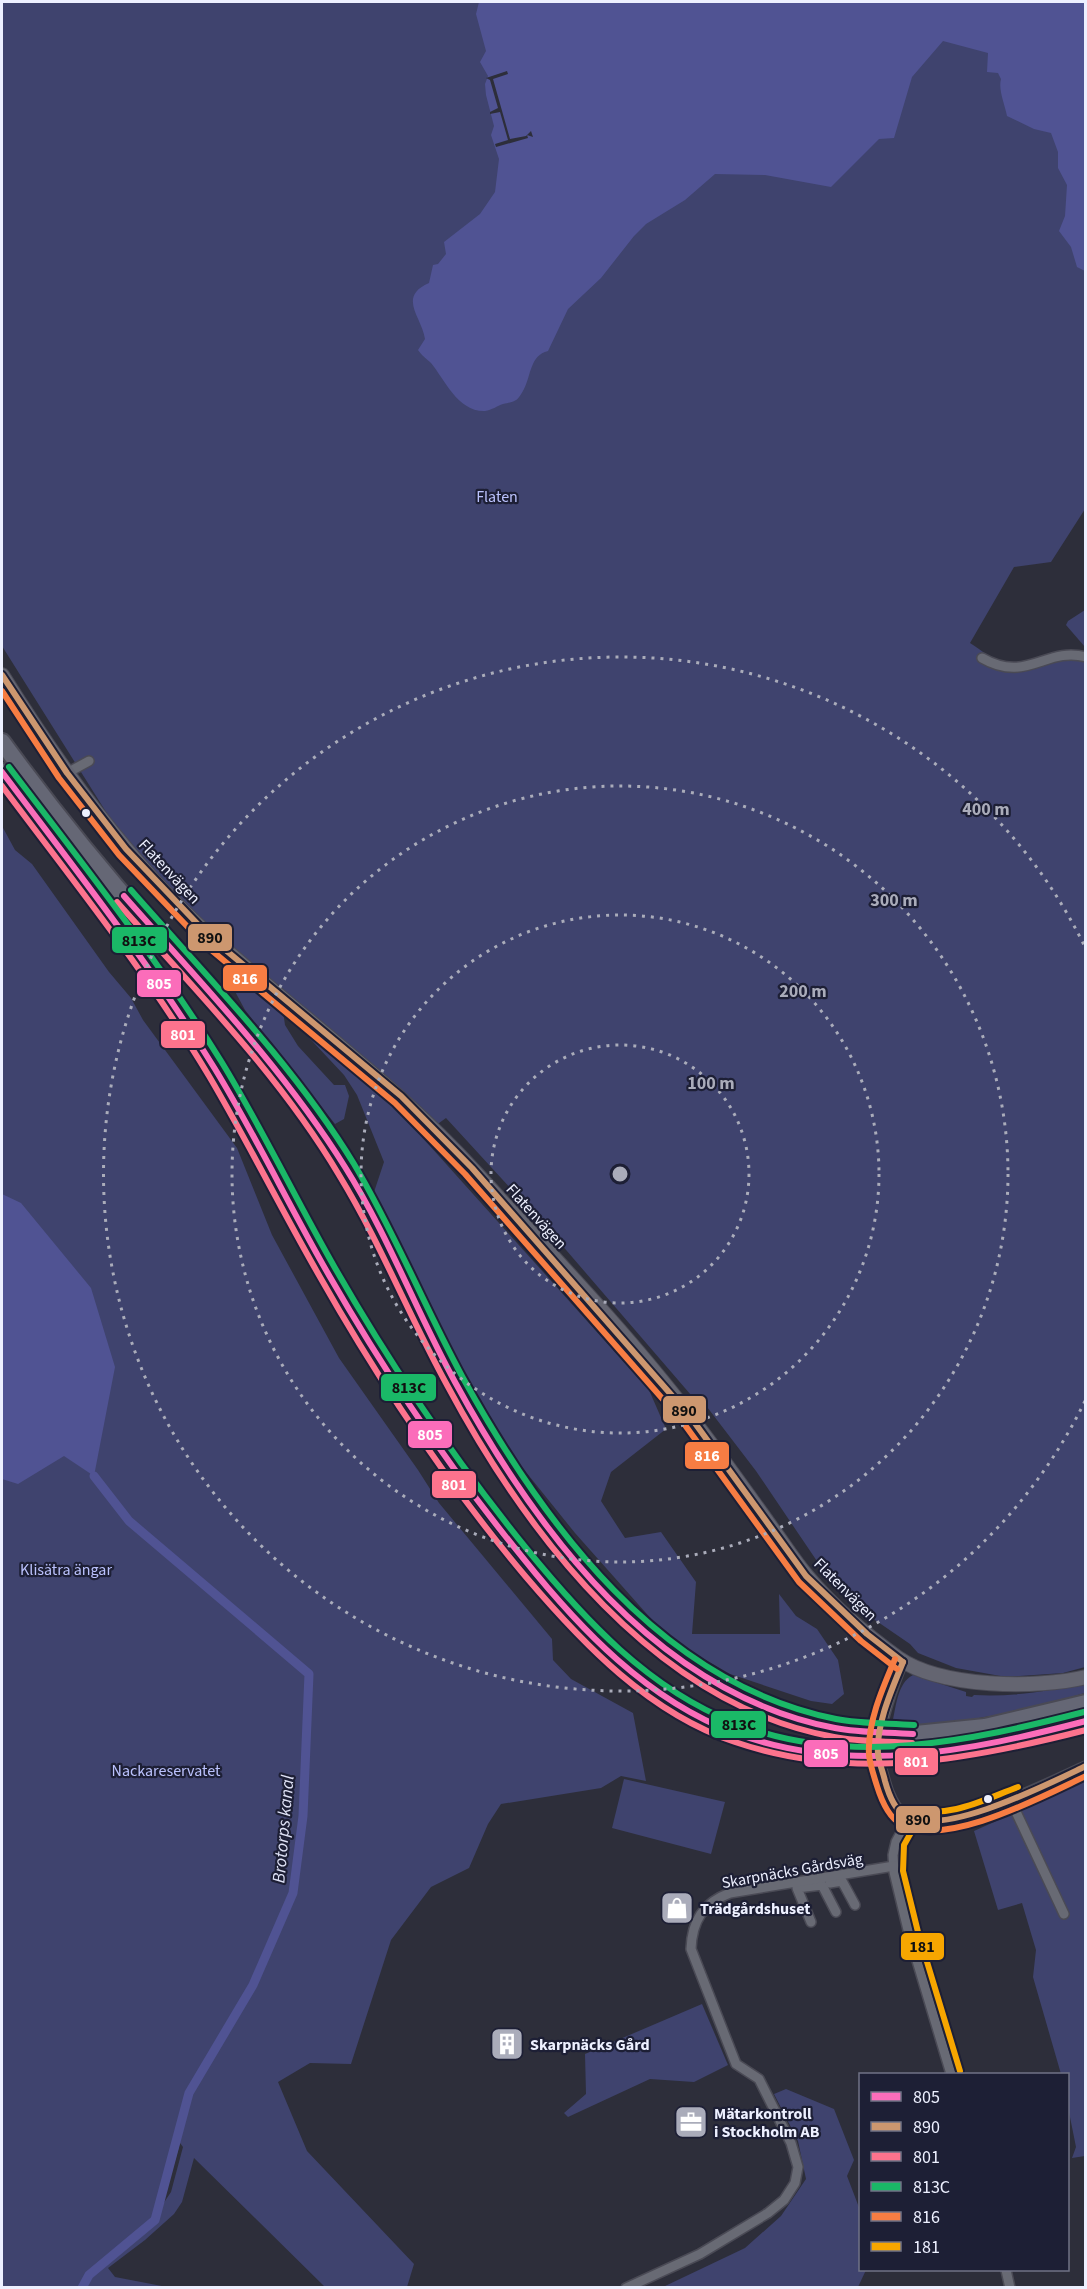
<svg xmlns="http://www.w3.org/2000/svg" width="1087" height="2289" font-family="'Source Sans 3',sans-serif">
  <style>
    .green { fill: #3f436e; fill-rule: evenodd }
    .water { fill: #505393 }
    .pier { fill: #2d2e3a }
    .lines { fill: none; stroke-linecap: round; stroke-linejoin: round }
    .canal { stroke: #505393; stroke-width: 9 }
    .street-casing { stroke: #4a4a55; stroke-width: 12 }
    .secondary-casing { stroke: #4a4a55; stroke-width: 16 }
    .highway-casing { stroke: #4a4a55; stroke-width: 20 }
    .street { stroke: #686a74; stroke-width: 9 }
    .secondary { stroke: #646571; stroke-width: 14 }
    .highway { stroke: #656775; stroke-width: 16 }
    .highway-bridge-casing { stroke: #4a4a55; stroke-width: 20; stroke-linecap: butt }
    .highway-bridge { stroke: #656775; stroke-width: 16 }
    .bus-1-casing { stroke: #1d1f35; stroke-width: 10 }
    .bus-2-casing { stroke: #1d1f35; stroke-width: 10 }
    .bus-3-casing { stroke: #1d1f35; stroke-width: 10 }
    .bus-4-casing { stroke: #1d1f35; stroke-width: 10 }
    .bus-5-casing { stroke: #1d1f35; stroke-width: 10 }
    .bus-6-casing { stroke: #1d1f35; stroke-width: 10 }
    .bus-1 { stroke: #fb6dba; stroke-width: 6 }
    .bus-2 { stroke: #cd976f; stroke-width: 6 }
    .bus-3 { stroke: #fc738d; stroke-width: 6 }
    .bus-4 { stroke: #1ab867; stroke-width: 6 }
    .bus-5 { stroke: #f77d43; stroke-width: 6 }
    .bus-6 { stroke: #f7a600; stroke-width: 6 }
    .ring { fill: none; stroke: #aaacba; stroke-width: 3; stroke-dasharray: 3 6 }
    .bus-dot { fill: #edf0ff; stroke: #1d1f35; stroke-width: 2 }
    .labels { text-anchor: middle; stroke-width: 4.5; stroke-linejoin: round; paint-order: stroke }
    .park-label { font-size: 16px; fill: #bbc2fd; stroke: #1d1f35 }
    .street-label { font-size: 16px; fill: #edf0ff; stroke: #1d1f35 }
    .poi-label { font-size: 16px; font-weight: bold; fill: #edf0ff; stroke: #1d1f35; text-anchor: start }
    .water-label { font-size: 18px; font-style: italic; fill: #e0e3f7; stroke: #1d1f35 }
    .centre { fill: #aaacba; stroke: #1d1f35; stroke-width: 3 }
    .ring-label { font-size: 18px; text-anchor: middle; font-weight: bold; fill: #aaacba; stroke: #1d1f35; stroke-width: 4.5; stroke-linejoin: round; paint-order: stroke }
    .line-badge { stroke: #1d1f35; stroke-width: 2 }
    .badge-label { font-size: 16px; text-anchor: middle; font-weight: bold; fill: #fff }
    .pale-badge-label { font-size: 16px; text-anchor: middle; font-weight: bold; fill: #111 }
  </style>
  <rect width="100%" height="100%" fill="#2d2e3a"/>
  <!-- green -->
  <g class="green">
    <path d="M2,2H1085V509L1051,562L1014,567L970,643C981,650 994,661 1007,665C1032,673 1061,639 1085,655V1667L1063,1673L1006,1677L956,1668L918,1653L910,1644L856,1607L823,1570L756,1471L704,1403L697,1402L548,1229L446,1118L421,1136L649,1390L666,1429L611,1472L601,1501L625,1538L661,1532L696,1582L692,1634H780L779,1594L796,1616L817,1629L838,1660L844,1694L832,1704L811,1701L730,1674L669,1639L575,1533L492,1430L374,1192L384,1162L357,1095L344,1075L123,839L2,646Z"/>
    <path d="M1085,610V647L1066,625L1068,621Z"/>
    <path d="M2,826L15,850L32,864L109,972L131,998L143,1020L237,1148L272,1235L339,1358L418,1470L439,1503L552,1639L553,1660L571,1679L633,1713L646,1781L621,1776L601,1788L501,1804L488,1824L469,1868L431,1887L391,1940L351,2064L310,2063L278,2082L307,2151L414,2264L407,2287H325L194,2158L182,2202L174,2214L145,2240L108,2268L115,2277L167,2287H2ZM180,2143L183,2147L171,2192L163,2204Z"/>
    <path d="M226,967L257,986L283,1011L285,1025L298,1046L334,1085H345L349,1096L344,1119L335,1124L245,1010L224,971Z"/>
    <path d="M913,1675L966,1692V1696L972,1697L974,1695C1010,1697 1049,1692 1085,1682V1693C1023,1710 958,1727 892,1724C896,1708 897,1683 913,1675Z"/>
    <path d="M624,1779L725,1802L711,1854L612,1828Z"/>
    <path d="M1085,1781V2156L1072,2158L1076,2147L1068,2107V2074H1061L1033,1977L1036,1950L1022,1903L998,1910L974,1831Z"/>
    <path d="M702,2004L728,2065L694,2082L650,2079L568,2117L564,2113L586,2094L585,2054Z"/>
    <path d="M786,2089L834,2109L854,2160L847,2176L860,2210V2270H866L858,2287H663L745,2248L781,2216L806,2179L798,2141L774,2094Z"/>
  </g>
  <!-- water -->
  <g class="water">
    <path d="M479,2H1085V271L1077,267L1071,247L1059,231L1065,216L1067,185L1058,168V152L1051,133L1034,129L1007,116C1005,105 998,90 1001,79L998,73L987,72L988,53L943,41L912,77L894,138L879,139L831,187L765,175L715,174L685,200L646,224L634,236L601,278L568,309L548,351C530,355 531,376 524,389C517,402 516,401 503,404C497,406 492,410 485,411C458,412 445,380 431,363C427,359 422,356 418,350L425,339C422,317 397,297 429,283L433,265L438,264L446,254L444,242L480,214L495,192L499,159L491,135L494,126L486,95L485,84L488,76L480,62L486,51L476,14Z"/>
    <path d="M2,1194L21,1203L91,1288L115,1367L94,1476L64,1456L18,1484L2,1479Z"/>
  </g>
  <!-- pier -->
  <path class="pier" d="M507,71L508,74L493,79L510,139L526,136L531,131L533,137L527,135L528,138L496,147L495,144L508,140L500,112L490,114V112L498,108L490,80L486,78Z"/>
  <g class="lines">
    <!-- canal -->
    <path class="canal" d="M82,2288L89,2275L155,2220L189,2093L253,1985L293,1893L303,1816L309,1674L129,1521L94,1476"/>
    <!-- street casing -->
    <g class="street-casing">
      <g id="street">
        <path d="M982,658C1027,684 1046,646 1086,657"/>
        <path d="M67,773L89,761"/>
        <path d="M903,1662C893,1685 878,1729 878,1754C879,1763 883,1773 885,1781C888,1793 895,1809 905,1816C937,1840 1052,1781 1086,1766"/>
        <path d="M1010,1799L1064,1914"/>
        <path d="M909,1818L896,1842L893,1855L894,1872L909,1934L951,2074"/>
        <path d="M830,1883L842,1881L855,1905"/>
        <path d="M811,1922L797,1888L822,1885L836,1912"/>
        <path d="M1006,2270L1010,2288"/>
        <path d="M626,2288L700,2254L768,2213L784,2200L795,2183L798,2167L791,2143L759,2079L736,2064L691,1949C692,1921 703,1903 730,1893L894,1866"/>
      </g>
    </g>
    <!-- secondary casing -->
    <g class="secondary-casing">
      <path id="secondary" d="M2,675C61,769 128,863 212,938C300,1017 396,1085 476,1173C548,1252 624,1330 689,1415C717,1451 744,1489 771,1527C783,1543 794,1561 807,1576C833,1607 866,1635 898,1658C941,1688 1037,1689 1086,1677"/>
    </g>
    <!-- highway casing -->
    <g class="highway-casing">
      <g id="highway">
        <path d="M2,742C48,805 97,866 149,925C206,990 266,1053 317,1125C373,1203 409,1293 453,1378C508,1487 598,1615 704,1678C749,1705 798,1721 848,1730"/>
        <path d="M2,772C76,871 153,966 217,1072C257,1139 291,1210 330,1278C388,1379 453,1476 528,1565C567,1613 610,1662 662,1696C717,1732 780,1750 845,1757"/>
        <path d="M906,1735L985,1727L1086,1703"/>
        <path d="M905,1757L983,1746L1086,1721"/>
      </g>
    </g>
    <!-- street -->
    <use href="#street" class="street"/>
    <!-- secondary -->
    <use href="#secondary" class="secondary"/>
    <!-- highway -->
    <use href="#highway" class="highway"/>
    <!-- highway-bridge casing -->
    <g class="highway-bridge-casing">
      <g id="highway-bridge">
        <path d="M848,1730L906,1735"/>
        <path d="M845,1757H905"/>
      </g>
    </g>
    <!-- highway-bridge -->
    <use href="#highway-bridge" class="highway-bridge"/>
    <!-- bus-1 casing -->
    <g class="bus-1-casing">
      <g id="bus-1">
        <path d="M2,772C75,869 151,965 215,1069C256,1136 290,1208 330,1277C387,1376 451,1470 523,1558C580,1629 647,1700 735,1733C850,1776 971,1751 1086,1721"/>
        <path d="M124,896C201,983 283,1068 345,1167C388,1235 416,1311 455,1382C536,1531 657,1694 835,1728C860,1733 887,1732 913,1734"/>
      </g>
    </g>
    <!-- bus-2 casing -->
    <g class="bus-2-casing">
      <g id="bus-2">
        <path d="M2,675L67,773L126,849L210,937L401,1096L472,1168L689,1415L806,1576L867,1634L903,1662"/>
        <path d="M903,1662C892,1689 876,1724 878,1754C879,1763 883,1772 885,1781C888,1792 894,1809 905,1816C943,1838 1048,1784 1086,1766"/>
      </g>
    </g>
    <!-- bus-3 casing -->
    <g class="bus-3-casing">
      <g id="bus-3">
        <path d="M2,786C73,881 148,974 209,1076C248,1142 282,1211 320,1277C380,1383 448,1484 526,1577C584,1645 649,1713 735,1742C852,1782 969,1760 1086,1730"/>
        <path d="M117,902C194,989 279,1074 339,1175C380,1242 409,1316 447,1385C527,1535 656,1705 834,1737C859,1742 887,1741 912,1743"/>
      </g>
    </g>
    <!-- bus-4 casing -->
    <g class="bus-4-casing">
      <g id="bus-4">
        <path d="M9,767C82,863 157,958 221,1061C262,1128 296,1200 335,1268C391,1366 455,1460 526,1548C584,1619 648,1689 735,1723C848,1768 971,1741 1084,1712"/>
        <path d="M131,890C208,978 293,1064 354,1164C395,1233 425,1308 463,1378C544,1525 661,1684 836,1719C861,1724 888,1723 914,1725"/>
      </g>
    </g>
    <!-- bus-5 casing -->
    <g class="bus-5-casing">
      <g id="bus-5">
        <path d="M2,691L59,778L119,855L204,944L395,1103L465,1174L682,1421L799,1582L861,1641L897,1669"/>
        <path d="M895,1659C883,1687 867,1723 869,1755C870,1765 874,1776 877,1786C881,1799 888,1817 901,1824C945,1849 1043,1796 1086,1776"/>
      </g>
    </g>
    <!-- bus-6 casing -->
    <g class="bus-6-casing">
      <g id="bus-6">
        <path d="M911,1809C949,1819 983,1800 1018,1787"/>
        <path d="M917,1822L904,1845L903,1871L918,1932L960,2071"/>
      </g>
    </g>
    <!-- bus-1 -->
    <use href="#bus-1" class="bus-1"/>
    <!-- bus-2 -->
    <use href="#bus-2" class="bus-2"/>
    <!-- bus-3 -->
    <use href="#bus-3" class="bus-3"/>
    <!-- bus-4 -->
    <use href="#bus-4" class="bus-4"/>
    <!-- bus-5 -->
    <use href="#bus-5" class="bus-5"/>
    <!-- bus-6 -->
    <use href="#bus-6" class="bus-6"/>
  </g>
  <!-- distance rings -->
  <g class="ring">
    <circle cx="620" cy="1174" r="129"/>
    <circle cx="620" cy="1174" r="259"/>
    <circle cx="620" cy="1174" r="388"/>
    <path d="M1085 1401A517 517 0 1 1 1085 947"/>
  </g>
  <!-- icons -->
  <defs>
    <g id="shop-square" transform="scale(1.725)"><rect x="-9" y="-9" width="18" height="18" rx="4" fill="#aaacba" stroke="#1d1f35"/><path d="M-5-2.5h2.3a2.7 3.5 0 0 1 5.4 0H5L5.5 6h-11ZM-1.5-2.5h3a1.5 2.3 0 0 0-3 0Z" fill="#fff"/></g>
    <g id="building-square" transform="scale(1.725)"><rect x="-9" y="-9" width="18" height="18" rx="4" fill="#aaacba" stroke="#1d1f35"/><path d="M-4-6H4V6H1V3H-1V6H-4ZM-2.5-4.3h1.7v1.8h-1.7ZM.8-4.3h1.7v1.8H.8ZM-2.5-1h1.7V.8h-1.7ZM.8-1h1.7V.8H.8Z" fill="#fff"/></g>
    <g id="office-square" transform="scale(1.725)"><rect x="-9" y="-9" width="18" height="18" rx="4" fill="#aaacba" stroke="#1d1f35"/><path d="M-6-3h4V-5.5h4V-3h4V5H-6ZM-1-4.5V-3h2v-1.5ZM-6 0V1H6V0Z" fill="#fff"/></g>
  </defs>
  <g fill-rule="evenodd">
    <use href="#shop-square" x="677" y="1908"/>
    <use href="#building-square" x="507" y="2044"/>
    <use href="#office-square" x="691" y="2122"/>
  </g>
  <!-- markers -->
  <g class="bus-dot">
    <circle cx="86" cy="813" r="5"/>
    <circle cx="988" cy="1799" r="5"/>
  </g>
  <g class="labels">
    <!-- park labels -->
    <g class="park-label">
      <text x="497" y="502">Flaten</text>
      <text x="66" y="1575">Klisätra ängar</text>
      <text x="166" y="1776">Nackareservatet</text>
    </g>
    <!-- street labels -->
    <g class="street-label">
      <text transform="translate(170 871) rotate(47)" y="6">Flatenvägen</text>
      <text transform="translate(537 1216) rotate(48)" y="6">Flatenvägen</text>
      <text transform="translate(846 1589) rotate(45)" y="6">Flatenvägen</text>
      <text transform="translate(792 1870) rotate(-10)" y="6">Skarpnäcks Gårdsväg</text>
    </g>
    <!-- poi labels -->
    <g class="poi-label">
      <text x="700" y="1914">Trädgårdshuset</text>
      <text x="530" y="2050">Skarpnäcks Gård</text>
      <text x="714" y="2119">Mätarkontroll<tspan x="714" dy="18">i Stockholm AB</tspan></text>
    </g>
    <!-- water labels -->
    <g class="water-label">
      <text transform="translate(283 1829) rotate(-85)" y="6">Brotorps kanal</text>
    </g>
  </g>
  <circle cx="620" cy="1174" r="9" class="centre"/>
  <g class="ring-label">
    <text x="986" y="815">400 m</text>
    <text x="894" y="906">300 m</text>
    <text x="803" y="997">200 m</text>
    <text x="711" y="1089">100 m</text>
  </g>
  <g class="line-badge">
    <rect x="187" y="923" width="46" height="29" rx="6" fill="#cd976f"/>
    <rect x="111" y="926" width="57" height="28" rx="6" fill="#1ab867"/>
    <rect x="222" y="964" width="46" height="28" rx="6" fill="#f77d43"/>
    <rect x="136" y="969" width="46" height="29" rx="6" fill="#fb6dba"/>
    <rect x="160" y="1020" width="46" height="29" rx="6" fill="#fc738d"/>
    <rect x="380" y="1373" width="57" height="29" rx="6" fill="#1ab867"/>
    <rect x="662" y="1395" width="45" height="29" rx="6" fill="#cd976f"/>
    <rect x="407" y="1420" width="46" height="29" rx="6" fill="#fb6dba"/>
    <rect x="684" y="1441" width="46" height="29" rx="6" fill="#f77d43"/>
    <rect x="431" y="1470" width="46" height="29" rx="6" fill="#fc738d"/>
    <rect x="710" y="1710" width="57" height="29" rx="6" fill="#1ab867"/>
    <rect x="803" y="1739" width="46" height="29" rx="6" fill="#fb6dba"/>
    <rect x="894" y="1747" width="45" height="29" rx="6" fill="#fc738d"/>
    <rect x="895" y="1805" width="46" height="29" rx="6" fill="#cd976f"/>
    <rect x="900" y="1932" width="45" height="29" rx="6" fill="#f7a600"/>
  </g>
  <g class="badge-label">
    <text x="245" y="984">816</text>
    <text x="159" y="989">805</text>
    <text x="183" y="1040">801</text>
    <text x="430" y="1440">805</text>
    <text x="707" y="1461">816</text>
    <text x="454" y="1490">801</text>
    <text x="826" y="1759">805</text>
    <text x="916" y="1767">801</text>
  </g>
  <g class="pale-badge-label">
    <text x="210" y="943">890</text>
    <text x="139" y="946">813C</text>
    <text x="409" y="1393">813C</text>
    <text x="684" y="1416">890</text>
    <text x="739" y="1730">813C</text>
    <text x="918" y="1825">890</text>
    <text x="922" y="1952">181</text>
  </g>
  <!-- border -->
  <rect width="1087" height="2289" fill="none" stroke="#edf0ff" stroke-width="6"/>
  <!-- legend -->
  <rect x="859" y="2073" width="210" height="198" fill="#1d1f35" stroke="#707386" stroke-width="1.5"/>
  <rect x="871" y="2092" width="30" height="9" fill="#fb6dba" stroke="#707386" stroke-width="1.5"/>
  <text x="913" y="2103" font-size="18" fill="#edf0ff">805</text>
  <rect x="871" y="2122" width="30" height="9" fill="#cd976f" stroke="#707386" stroke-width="1.5"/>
  <text x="913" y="2133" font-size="18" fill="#edf0ff">890</text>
  <rect x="871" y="2152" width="30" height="9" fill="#fc738d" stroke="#707386" stroke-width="1.5"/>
  <text x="913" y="2163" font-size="18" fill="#edf0ff">801</text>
  <rect x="871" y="2182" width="30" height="9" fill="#1ab867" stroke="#707386" stroke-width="1.5"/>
  <text x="913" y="2193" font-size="18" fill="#edf0ff">813C</text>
  <rect x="871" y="2212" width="30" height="9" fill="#f77d43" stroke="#707386" stroke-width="1.5"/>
  <text x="913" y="2223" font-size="18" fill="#edf0ff">816</text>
  <rect x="871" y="2242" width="30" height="9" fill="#f7a600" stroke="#707386" stroke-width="1.5"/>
  <text x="913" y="2253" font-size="18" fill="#edf0ff">181</text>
</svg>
